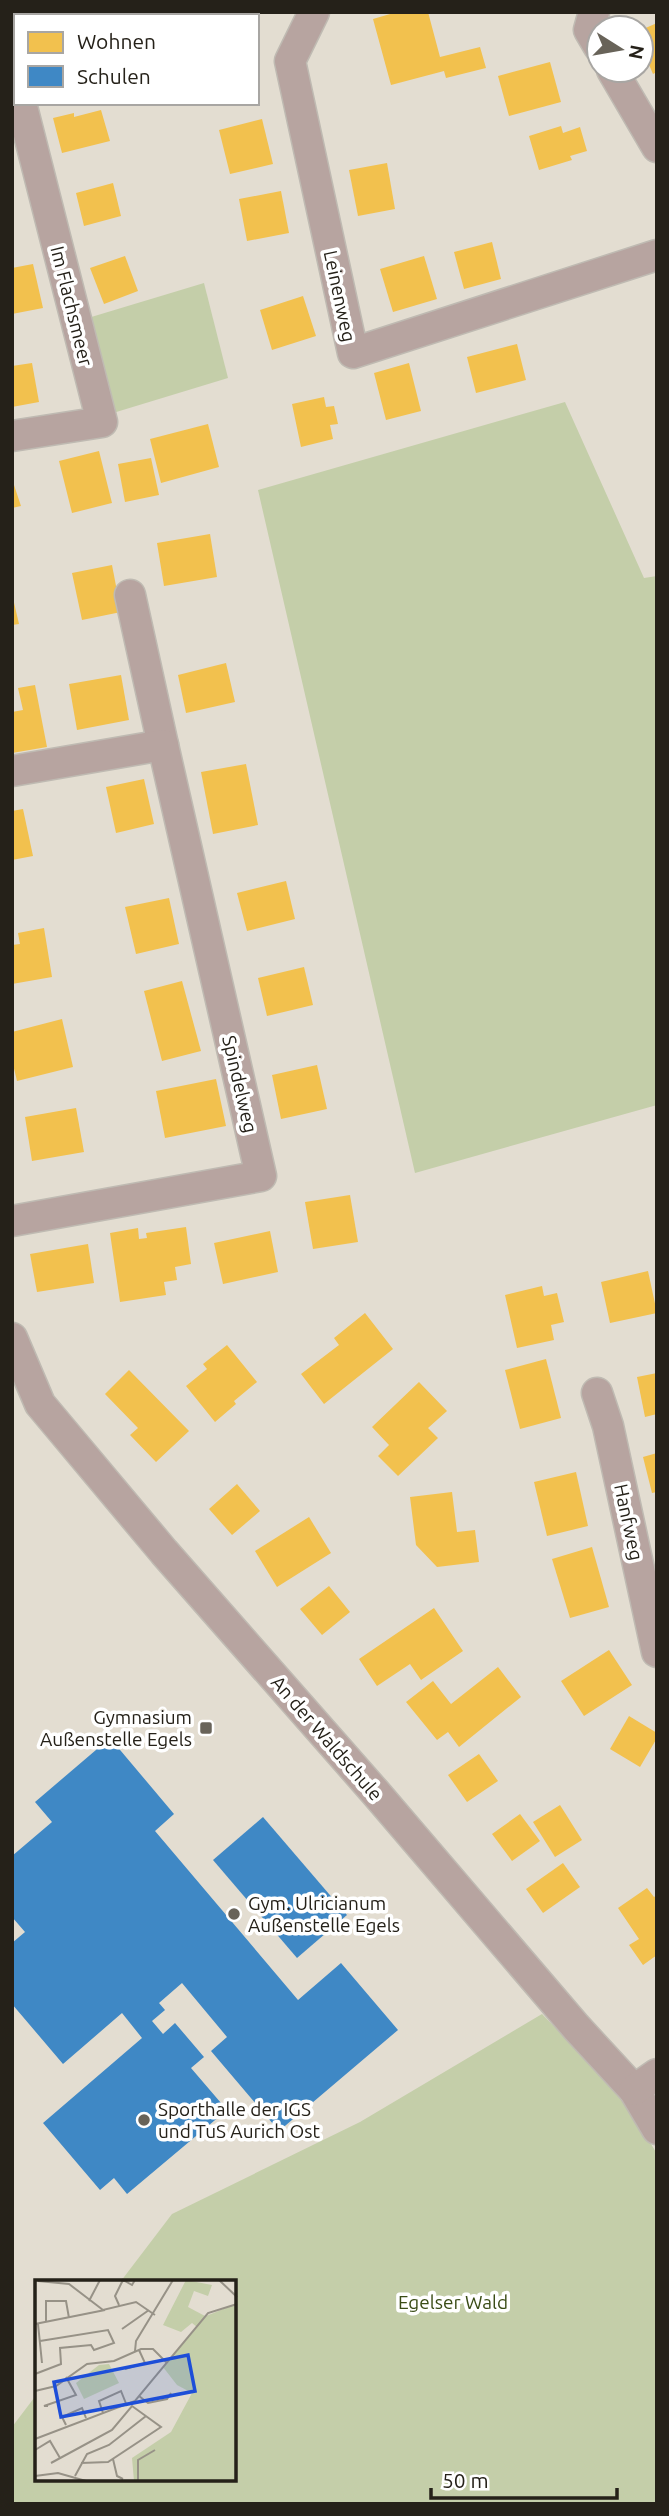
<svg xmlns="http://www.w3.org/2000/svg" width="669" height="2516" font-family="Ubuntu,sans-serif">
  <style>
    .green { fill: #c4cea9 }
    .homes { fill: #f2c14e }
    .schools { fill: #3f88c5 }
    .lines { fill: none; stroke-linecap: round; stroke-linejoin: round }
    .minor-casing { stroke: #bfbab2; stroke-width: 33 }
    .minor { stroke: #b7a4a0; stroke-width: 30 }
    .poi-dot { fill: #686359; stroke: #fff; stroke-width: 2.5 }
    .labels { text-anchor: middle; stroke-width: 7; stroke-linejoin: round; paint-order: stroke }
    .street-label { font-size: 19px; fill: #252119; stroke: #fff }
    .poi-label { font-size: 19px; fill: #252119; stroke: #fff; text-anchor: start }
    .park-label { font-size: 19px; fill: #3a4c16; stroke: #fff }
    .inset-road { fill: none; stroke: #979287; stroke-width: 2 }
    .view { fill: #1d4ed8; fill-opacity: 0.15; stroke: #1d4ed8; stroke-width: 3.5 }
    .inset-edge { fill: none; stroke: #252119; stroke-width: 3.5 }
  </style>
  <rect width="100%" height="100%" fill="#e3ddd1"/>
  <!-- green -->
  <g class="green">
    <path d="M204,283L228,378L113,413L88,318Z"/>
    <path d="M565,402L644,578L657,576V1105L415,1173L258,490Z"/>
    <path d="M542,2014L623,2097L657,2154V2504H12V2427L37,2394V2479H234V2282L121,2281L172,2214L360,2122Z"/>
  </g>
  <!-- homes -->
  <g class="homes">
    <path d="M397,12H428L440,57L480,47L486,68L446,78L444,71L391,85L373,19Z"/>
    <path d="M657,23V72L653,74L641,46V30Z"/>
    <path d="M550,62L561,102L509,116L498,76Z"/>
    <path d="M101,110L110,141L62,153L53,118L74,113V117Z"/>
    <path d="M262,119L273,164L230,174L219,130Z"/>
    <path d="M561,126L563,133L580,127L587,151L570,156L572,160L539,170L529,136Z"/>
    <path d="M387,163L395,209L358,216L349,170Z"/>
    <path d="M113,183L121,216L84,226L76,193Z"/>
    <path d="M281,191L289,233L247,241L239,199Z"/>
    <path d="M492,242L501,279L464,289L454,252Z"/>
    <path d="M125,256L138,291L104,304L90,268Z"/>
    <path d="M424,256L437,299L393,312L380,269Z"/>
    <path d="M33,264L43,308L12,314V268Z"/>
    <path d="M303,296L316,336L272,350L260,310Z"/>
    <path d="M517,344L526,380L476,393L467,357Z"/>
    <path d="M32,363L39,402L12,407V366Z"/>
    <path d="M409,363L421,411L386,420L374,373Z"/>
    <path d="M324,397L326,407L334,406L338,424L330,425L333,439L301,447L292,404Z"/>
    <path d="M208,424L219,467L161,483L150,439Z"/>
    <path d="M99,451L112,503L72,513L59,461Z"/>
    <path d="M151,458L159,495L125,502L118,464Z"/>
    <path d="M12,479L21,506L12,508Z"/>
    <path d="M210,534L217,577L164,586L157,543Z"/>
    <path d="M112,565L121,612L82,620L72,573Z"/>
    <path d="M12,594L19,624L12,625Z"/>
    <path d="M226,663L235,702L186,713L178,675Z"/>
    <path d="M121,675L129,720L77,730L69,684Z"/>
    <path d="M35,685L47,747L12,753V712L23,710L18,688Z"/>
    <path d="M246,764L258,825L213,834L201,772Z"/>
    <path d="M144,779L154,824L116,833L106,787Z"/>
    <path d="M23,809L33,856L12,860V811Z"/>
    <path d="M286,881L295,919L247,931L237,893Z"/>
    <path d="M169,898L179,944L136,954L125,907Z"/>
    <path d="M44,928L52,977L12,984V945L20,944L18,933Z"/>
    <path d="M304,967L313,1005L267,1016L258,978Z"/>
    <path d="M182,981L201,1051L162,1061L144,991Z"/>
    <path d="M62,1019L73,1067L17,1081L12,1060V1032Z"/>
    <path d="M317,1065L327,1109L281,1119L272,1075Z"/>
    <path d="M216,1079L226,1126L165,1138L156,1091Z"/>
    <path d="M76,1108L84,1152L32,1161L25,1117Z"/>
    <path d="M350,1195L358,1242L313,1249L305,1202Z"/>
    <path d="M186,1227L191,1264L175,1267L177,1280L164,1282L166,1295L120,1302L110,1233L138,1228L139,1239L147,1238L146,1233Z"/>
    <path d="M270,1231L278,1272L223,1284L214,1243Z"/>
    <path d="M88,1244L94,1283L37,1292L30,1254Z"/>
    <path d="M648,1271L657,1313L610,1323L601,1282Z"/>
    <path d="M542,1286L544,1296L557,1293L564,1322L551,1325L554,1340L517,1348L505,1295Z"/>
    <path d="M365,1313L393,1349L324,1404L301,1374L339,1345L334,1338Z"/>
    <path d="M227,1345L257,1382L234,1401L236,1404L215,1422L186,1386L207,1369L203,1364Z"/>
    <path d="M546,1359L561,1418L520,1429L505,1370Z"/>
    <path d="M129,1370L189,1431L156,1462L130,1435L138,1428L105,1394Z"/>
    <path d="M657,1373V1414L645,1417L637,1377Z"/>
    <path d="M419,1382L447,1411L428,1428L438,1438L398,1476L378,1456L389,1445L372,1427Z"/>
    <path d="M657,1453V1492L652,1493L643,1457Z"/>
    <path d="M576,1472L588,1526L547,1536L534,1482Z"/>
    <path d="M237,1484L260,1511L232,1535L209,1509Z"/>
    <path d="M452,1492L457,1532L475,1530L479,1562L437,1567L416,1545L410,1497Z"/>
    <path d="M309,1517L331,1553L277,1587L255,1551Z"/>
    <path d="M592,1547L609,1607L570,1618L552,1559Z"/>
    <path d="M329,1586L350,1612L322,1635L300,1609Z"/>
    <path d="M434,1608L463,1651L421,1680L410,1664L377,1686L359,1659Z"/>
    <path d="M609,1650L632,1685L584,1716L561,1681Z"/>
    <path d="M498,1667L521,1697L459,1747L448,1732L437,1740L406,1702L433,1681L451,1704Z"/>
    <path d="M629,1716L657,1733V1738L640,1767L610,1749Z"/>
    <path d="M479,1754L498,1781L467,1802L448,1775Z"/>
    <path d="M560,1805L582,1840L555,1857L533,1822Z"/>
    <path d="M520,1814L540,1841L512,1861L492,1834Z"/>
    <path d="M563,1863L580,1887L543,1913L526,1889Z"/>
    <path d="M647,1888L654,1897L657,1895V1955L643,1965L629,1945L639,1939L618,1908Z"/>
  </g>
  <!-- schools -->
  <g class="schools">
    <path d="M110,1738L174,1814L155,1831L298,2000L341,1963L398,2030L279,2131L211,2051L227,2037L182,1983L159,2003L165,2010L152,2021L163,2034L175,2023L204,2057L191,2068L227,2110L127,2194L114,2178L100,2190L43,2123L142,2038L122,2013L63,2064L12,2004V1943L25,1932L12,1917V1856L52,1822L35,1802Z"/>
    <path d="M263,1817L347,1915L297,1958L213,1860Z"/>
  </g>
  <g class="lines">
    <!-- minor casing -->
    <g class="minor-casing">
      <g id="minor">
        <path d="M314,12L290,61L353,353L657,255"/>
        <path d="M594,12L589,30L599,47"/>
        <path d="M12,69L16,83"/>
        <path d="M612,70L657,147"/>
        <path d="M12,436L102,422L21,103"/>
        <path d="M130,595L163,745"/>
        <path d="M12,771L163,745L261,1176L12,1221"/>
        <path d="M12,1338L40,1404L164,1552L375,1792L576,2027L634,2090L657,2129"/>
        <path d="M597,1393L608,1426L657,1652"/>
        <path d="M634,2090L657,2074"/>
      </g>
    </g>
    <!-- minor -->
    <use href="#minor" class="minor"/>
  </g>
  <!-- markers -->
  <g class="poi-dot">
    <rect x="199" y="1721" width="14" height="14" rx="3.5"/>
    <circle cx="234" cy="1914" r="7"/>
    <circle cx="144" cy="2120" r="7"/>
  </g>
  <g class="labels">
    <!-- street labels -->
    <g class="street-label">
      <text transform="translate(340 296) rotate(78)" y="7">Leinenweg</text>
      <text transform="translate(72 306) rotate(76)" y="7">Im Flachsmeer</text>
      <text transform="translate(240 1084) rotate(77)" y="7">Spindelweg</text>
      <text transform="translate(629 1522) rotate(78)" y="7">Hanfweg</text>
      <text transform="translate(327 1738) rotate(49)" y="7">An der Waldschule</text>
    </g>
    <!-- poi labels -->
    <g class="poi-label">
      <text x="192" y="1724" text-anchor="end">Gymnasium<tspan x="192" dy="22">Außenstelle Egels</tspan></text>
      <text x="248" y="1910">Gym. Ulricianum<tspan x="248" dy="22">Außenstelle Egels</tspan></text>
      <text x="158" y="2116">Sporthalle der IGS<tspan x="158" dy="22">und TuS Aurich Ost</tspan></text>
    </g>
    <!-- park labels -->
    <g class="park-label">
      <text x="453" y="2309">Egelser Wald</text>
    </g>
  </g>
  <!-- overview -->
  <g transform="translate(35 2280)">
    <rect width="201" height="201" fill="#e3ddd1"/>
    <path d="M151,0L177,5L173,16L159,11L153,27L170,36L162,47L157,43L146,52L128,45ZM201,24V201H99L97,178L136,152L157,113L142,105L128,87L171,36ZM74,84L84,103L49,119L41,103L64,85Z" fill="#c4cea9"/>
    <path class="inset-road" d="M184,0L202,17M3,1L34,4L68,30L101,22L120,35M54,21L65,0M84,25L80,16L88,0L97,5L100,0M11,42V21H31L34,38M0,44L70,30M3,44L7,83M87,49L114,30M100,71L101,61L138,0M90,89L110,83L104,70M0,94L26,84L25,68L56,65L59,70L79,63L73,50L5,61M0,111L21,106L52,84L79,81L106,69H118L131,82M104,116L113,123L132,119L136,113M13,126H9L41,115L31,97M68,133L64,121L86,111L92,126M31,145L27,137L47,128L51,138M0,159L100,121L173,33L202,24M0,170L15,161L25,178M78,179L82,196L88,199M16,183L77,150L97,126L126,147L73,182L46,183M0,196L23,193L51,201M40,196L52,174L74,165L111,136M103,201V180L120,170"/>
    <path class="view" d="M153,75L160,111L26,137L19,102Z"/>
    <rect width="201" height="201" class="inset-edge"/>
  </g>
  <!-- border -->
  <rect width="669" height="2516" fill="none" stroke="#252119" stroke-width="28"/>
  <!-- legend -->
  <rect x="14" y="14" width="245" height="91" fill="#ffffff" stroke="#a8a6a3" stroke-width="2"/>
  <rect x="28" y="32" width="35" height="21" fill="#f2c14e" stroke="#a8a6a3" stroke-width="2"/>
  <text x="77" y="49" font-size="21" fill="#252119">Wohnen</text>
  <rect x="28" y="66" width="35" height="21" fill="#3f88c5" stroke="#a8a6a3" stroke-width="2"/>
  <text x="77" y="84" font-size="21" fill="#252119">Schulen</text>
  <!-- north arrow -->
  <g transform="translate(620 49) rotate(101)"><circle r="33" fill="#ffffff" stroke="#a8a6a3" stroke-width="2"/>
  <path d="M0-5L12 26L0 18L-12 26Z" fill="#686359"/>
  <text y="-10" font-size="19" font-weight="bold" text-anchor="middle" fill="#252119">N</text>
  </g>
  <!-- scale -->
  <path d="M431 2488v10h186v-10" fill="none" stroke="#252119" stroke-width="3.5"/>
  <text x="442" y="2488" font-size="21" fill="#252119" stroke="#ffffff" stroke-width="5" paint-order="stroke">50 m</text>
</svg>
